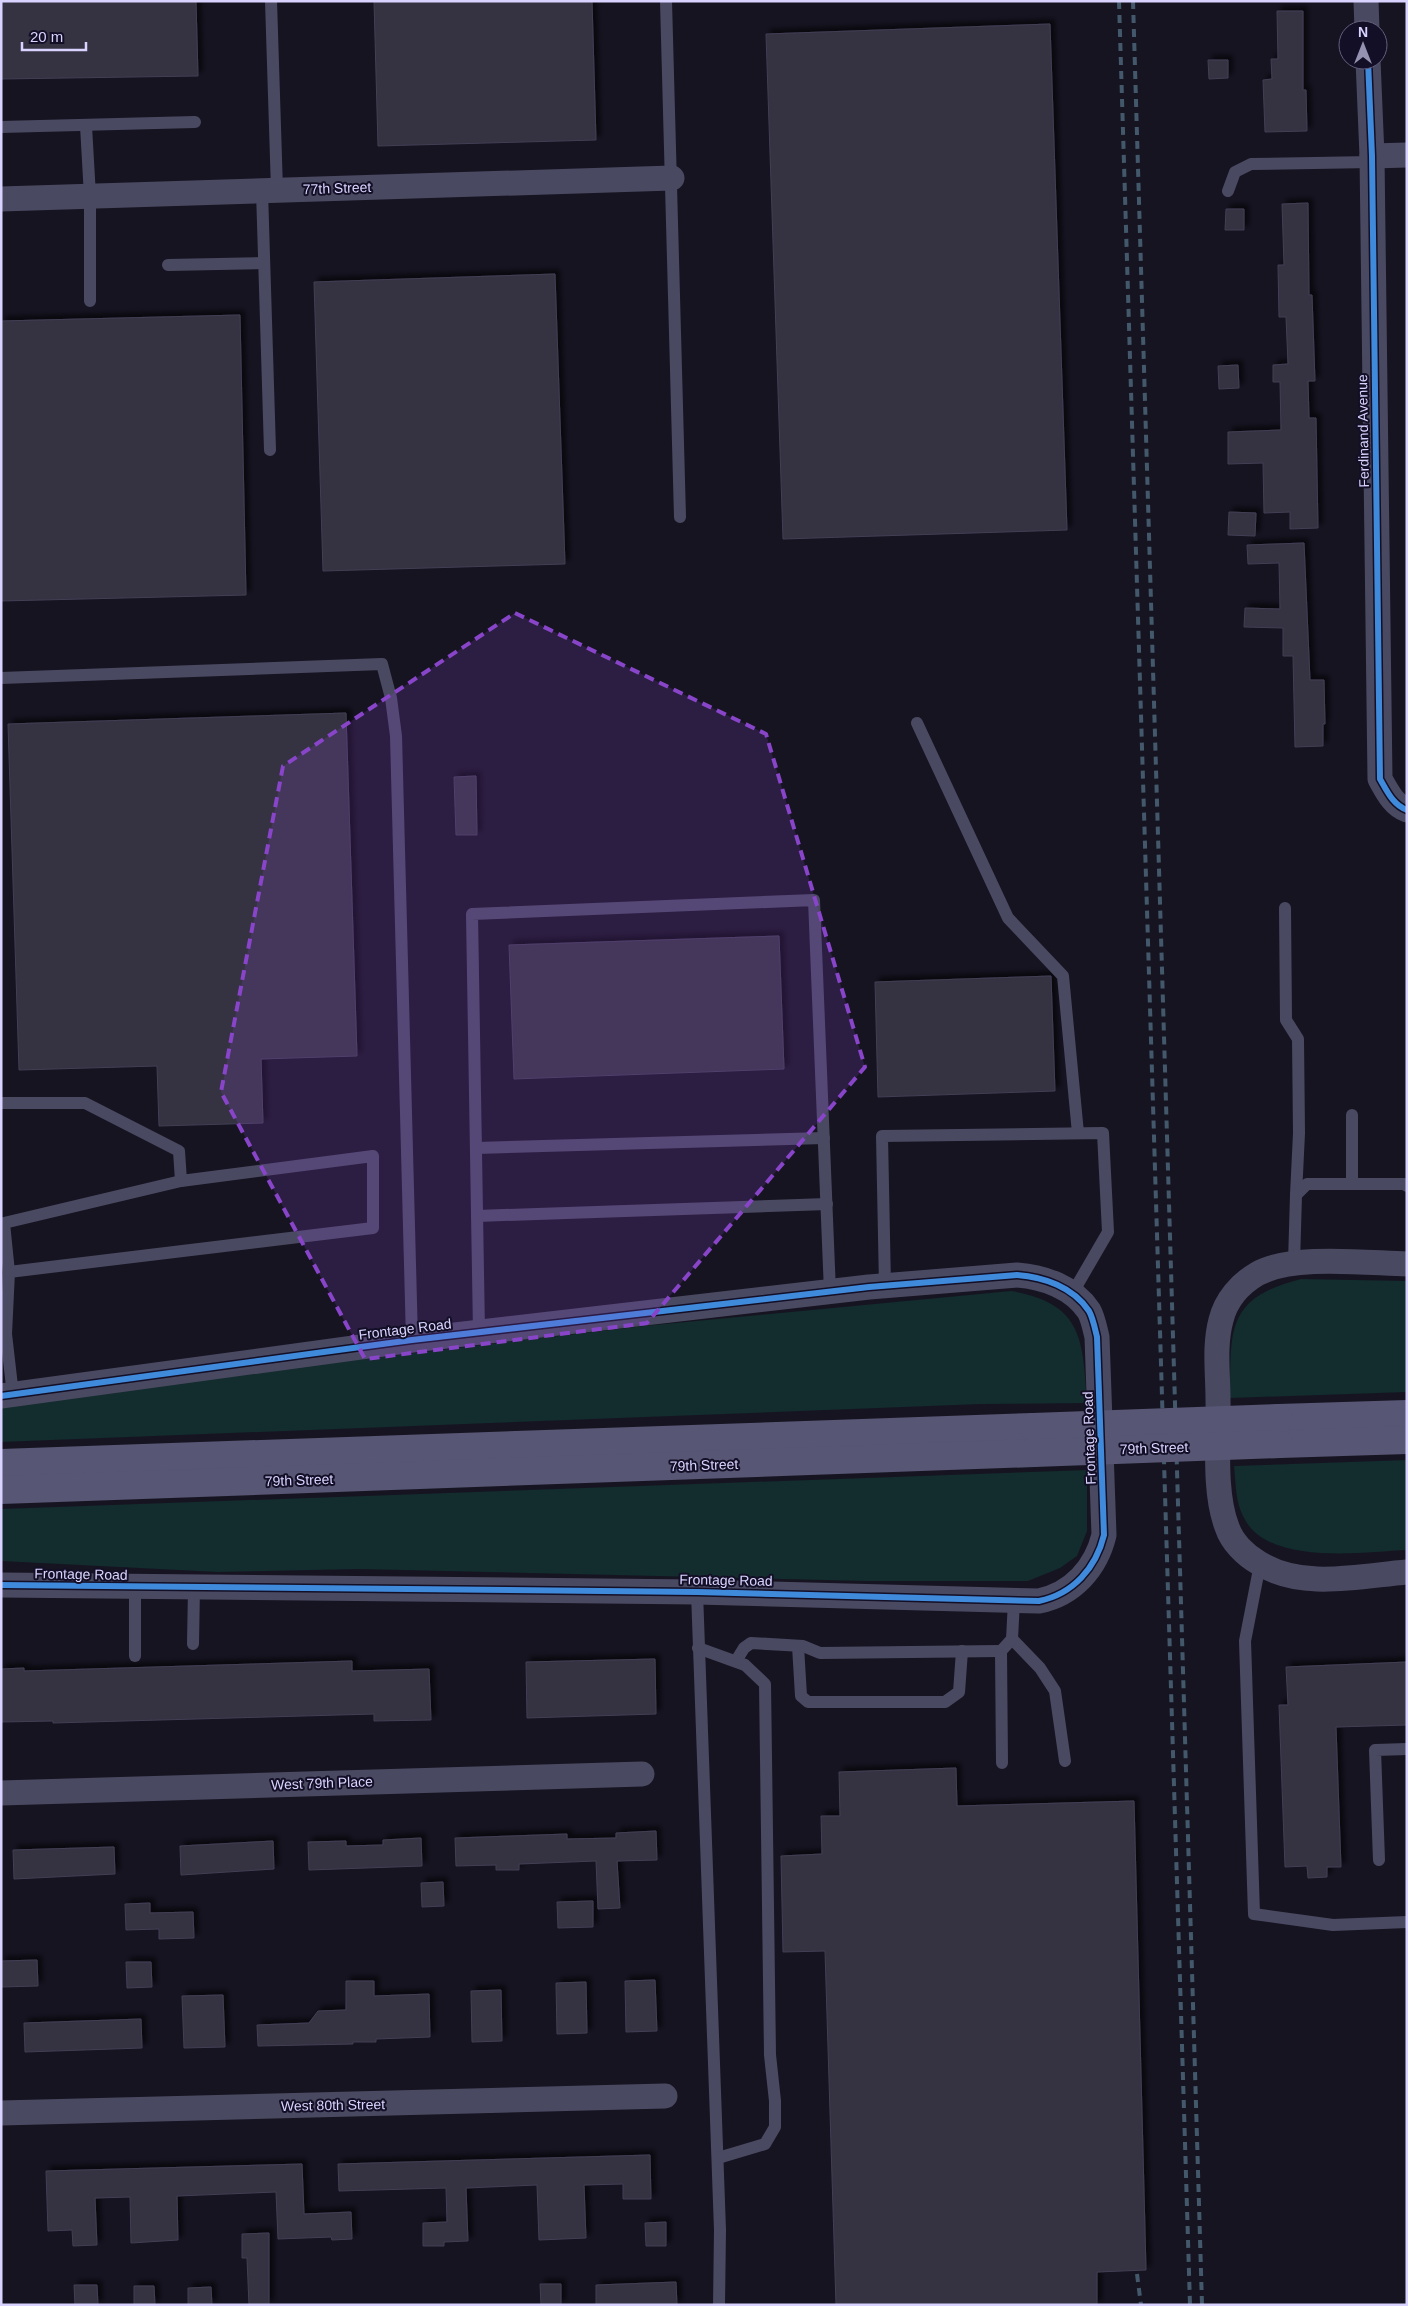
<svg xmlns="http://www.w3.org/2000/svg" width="1408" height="2306" font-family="Helvetica,sans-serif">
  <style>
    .green { fill: #132c2d }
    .building { fill: #343243; stroke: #433f54; filter: url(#shadow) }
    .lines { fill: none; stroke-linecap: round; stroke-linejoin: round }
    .service { stroke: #4a4962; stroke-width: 12 }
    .minor { stroke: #4a4962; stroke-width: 25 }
    .secondary { stroke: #575674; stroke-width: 28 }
    .rail { stroke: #43596b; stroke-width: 4; stroke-dasharray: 8 6; stroke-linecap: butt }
    .secondary-bridge { stroke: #575674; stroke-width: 28 }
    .cycleway-casing { stroke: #130f26; stroke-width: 9 }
    .cycleway { stroke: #408adc; stroke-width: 6 }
    .marked { fill: #8945c9; fill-opacity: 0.2; stroke: #8945c9; stroke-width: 4; stroke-dasharray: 10 6; stroke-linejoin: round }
    .labels { text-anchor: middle; stroke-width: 4; stroke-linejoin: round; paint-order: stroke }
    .street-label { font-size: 14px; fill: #d9d4ff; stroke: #130f26 }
  </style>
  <defs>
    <filter id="shadow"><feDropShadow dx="4.5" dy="-4.5" stdDeviation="2.5" flood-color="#0009"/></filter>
  </defs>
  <rect width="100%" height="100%" fill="#161421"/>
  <!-- green -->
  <g class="green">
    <path d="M1301,1279L1407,1281V1392L1230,1398C1231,1331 1225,1298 1301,1279Z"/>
    <path d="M1011,1291C1083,1303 1083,1340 1087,1403L981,1404L1,1442V1405L102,1390L644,1326Z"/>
    <path d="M1407,1460V1550C1363,1552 1268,1566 1244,1518C1235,1502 1236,1483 1234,1466Z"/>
    <path d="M1087,1470V1531L1077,1556L1060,1568L1028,1581H865L359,1569L218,1572L1,1561V1509Z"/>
  </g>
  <!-- building -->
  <g class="building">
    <path d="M1,1H196L198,76L1,79Z"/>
    <path d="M374,1H592L596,140L378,146Z"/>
    <path d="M1277,11H1303V90H1306L1307,131L1265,132L1263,80L1272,79L1271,59H1278Z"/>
    <path d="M1050,24L1067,530L783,539L766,34Z"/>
    <path d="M1208,60H1228V78L1209,79Z"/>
    <path d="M1308,203L1309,295H1312L1315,381H1308L1309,418H1316L1318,528L1290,529V512L1264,513L1263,463L1228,464V432L1281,430L1280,382H1273V365L1288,364L1286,317H1279L1278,265H1284L1282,204Z"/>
    <path d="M1226,209H1244V230H1225Z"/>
    <path d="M555,274L565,564L323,571L314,282Z"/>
    <path d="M240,315L246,595L1,601V321Z"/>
    <path d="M1238,365L1239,388L1219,389L1218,366Z"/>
    <path d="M1229,512L1256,513L1255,536L1228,535Z"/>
    <path d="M1304,543L1310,680H1324L1325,724H1323V746L1295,747L1293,656H1283V628L1244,627L1245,608L1280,609L1279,563L1248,564L1247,545Z"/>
    <path d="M346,713L357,1056L261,1059L263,1123L159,1126L157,1066L19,1070L8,724Z"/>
    <path d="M476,776L477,835H456L454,777Z"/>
    <path d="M779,936L784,1069L514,1079L509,945Z"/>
    <path d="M1051,976L1055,1091L878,1097L875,982Z"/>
    <path d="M655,1659L656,1714L527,1718L526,1662Z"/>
    <path d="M352,1661V1671L429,1669L431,1720L374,1721V1714L53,1723V1721L1,1722V1669L24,1668V1671Z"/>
    <path d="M1407,1662V1725L1336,1727L1341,1867H1327V1877L1308,1878L1307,1866L1285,1867L1279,1705H1288L1286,1667Z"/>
    <path d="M956,1768L957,1806L1134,1801L1146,2270L1097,2272V2305H836L825,1951L783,1952L781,1856L822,1854L821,1816H840L839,1772Z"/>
    <path d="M656,1831L657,1860L617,1861L620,1908L598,1909L596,1861L519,1864V1870H496V1865L456,1866L455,1838L567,1834V1839L616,1838V1833Z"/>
    <path d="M421,1838L422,1866L309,1870L308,1842L346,1841V1846L383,1845V1840Z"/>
    <path d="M273,1841L274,1869L181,1875L180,1846Z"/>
    <path d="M114,1847L115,1874L14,1879L13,1850Z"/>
    <path d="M443,1882L444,1906L422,1907L421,1883Z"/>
    <path d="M593,1901V1927L558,1928L557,1902Z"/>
    <path d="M150,1903V1913L193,1912L194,1938L159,1939V1929L126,1930L125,1904Z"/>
    <path d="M37,1960L38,1986L1,1987V1961Z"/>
    <path d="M126,1962H151L152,1987L127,1988Z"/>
    <path d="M655,1980L657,2031L626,2032L625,1981Z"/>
    <path d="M346,1981H374V1996L429,1994L430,2037L376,2039V2042H353V2044L258,2046L257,2025L309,2023L318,2011L346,2010Z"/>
    <path d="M586,1982L587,2033L557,2034L556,1983Z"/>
    <path d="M501,1990L502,2041L472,2042L471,1991Z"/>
    <path d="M223,1995L225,2047L184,2048L182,1996Z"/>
    <path d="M141,2019L142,2048L25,2052L24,2023Z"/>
    <path d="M650,2155L651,2199H623V2184L584,2185L586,2238L539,2240L537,2185L466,2188L468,2241L444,2242V2246H423V2223L447,2222L446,2188L339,2191L338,2164Z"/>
    <path d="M302,2164L304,2214L351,2212L352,2239L332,2240L331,2237L278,2239L276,2192L177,2196L178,2240L131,2243L130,2197L95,2198L97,2245L73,2246L72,2230L48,2231L46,2171Z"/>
    <path d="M666,2222V2246H646L645,2223Z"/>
    <path d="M269,2233V2305H249L247,2258H242V2234Z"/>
    <path d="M676,2282L677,2305H596V2285Z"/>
    <path d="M540,2284H561V2305H541Z"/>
    <path d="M74,2285H97L98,2305H75Z"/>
    <path d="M134,2286H154L155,2305H134Z"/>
    <path d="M211,2287L212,2305H188V2288Z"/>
  </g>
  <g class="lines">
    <!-- service -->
    <g class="service">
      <path d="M271,1L277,190"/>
      <path d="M666,1L680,517"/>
      <path d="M86,126L90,196V301"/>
      <path d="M1,127L195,122"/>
      <path d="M262,191L270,450"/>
      <path d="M1228,191L1235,172L1251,164L1372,162"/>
      <path d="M168,265L264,263"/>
      <path d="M1,678L382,664L391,698L396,736L412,1340"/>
      <path d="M917,723L1008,918L1063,976L1078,1133"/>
      <path d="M1285,908L1286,1020L1298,1039L1299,1133L1296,1195"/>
      <path d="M1,1103H85L179,1151L181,1181L373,1156V1228L9,1272L6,1334L13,1395"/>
      <path d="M476,1148L824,1138"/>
      <path d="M1352,1184V1115"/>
      <path d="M477,1216L827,1204"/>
      <path d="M1294,1263L1296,1195L1307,1184H1404L1407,1186"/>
      <path d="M9,1272L4,1223L181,1181"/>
      <path d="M885,1286L882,1136L1103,1133L1108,1232L1072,1294"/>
      <path d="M479,1332L472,914L814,900L830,1292"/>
      <path d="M1260,1564L1245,1641L1254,1914L1333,1925L1407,1922"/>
      <path d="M135,1587V1656"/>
      <path d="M697,1592L720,2230L719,2305"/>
      <path d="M1012,1639L1040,1668L1055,1691L1065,1761"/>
      <path d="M193,1644L194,1588"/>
      <path d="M798,1646L801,1696L808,1702H945L959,1692L962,1651"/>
      <path d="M698,1648L745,1665L765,1684L770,2055L775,2101V2127L765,2144L718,2158"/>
      <path d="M736,1661L744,1648L751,1643L803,1646L820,1653L1001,1651"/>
      <path d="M1002,1763L1001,1651L1012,1639L1014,1601"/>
      <path d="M1379,1860L1375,1750L1407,1749"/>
    </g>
    <!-- minor -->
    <g class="minor">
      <path d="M1366,1L1367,30"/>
      <path d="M1368,60L1372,156L1380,779C1387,791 1393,805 1407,810"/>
      <path d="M1372,156L1407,155"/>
      <path d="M1,199L672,178"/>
      <path d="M1407,1264C1366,1263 1292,1254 1257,1274C1240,1284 1226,1300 1221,1320C1214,1346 1218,1373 1218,1399C1219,1437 1213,1491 1227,1527C1232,1542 1245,1555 1259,1563C1302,1590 1359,1576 1407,1572"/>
      <path d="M1,1396L412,1340L869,1287L1017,1275C1044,1277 1073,1287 1089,1311C1093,1318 1095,1329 1097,1337L1104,1535C1096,1568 1073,1594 1039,1601L697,1592L1,1585"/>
      <path d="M1,1793L642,1774"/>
      <path d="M1,2113L665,2096"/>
    </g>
    <!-- secondary -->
    <g class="secondary">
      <path d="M1279,1418L1407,1414"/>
      <path d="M1280,1444L1407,1440"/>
      <path d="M1,1463L1033,1427"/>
      <path d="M1,1490L1034,1453"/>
    </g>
    <!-- rail -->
    <g class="rail">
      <path d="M1119,1L1190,2305"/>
      <path d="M1133,1L1202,2305"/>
      <path d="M1137,2274L1141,2305"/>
    </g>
    <!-- secondary-bridge -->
    <g class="secondary-bridge">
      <path d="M1033,1427L1279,1418"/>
      <path d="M1034,1453L1280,1444"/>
    </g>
    <!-- cycleway casing -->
    <g class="cycleway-casing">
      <g id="cycleway">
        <path d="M1368,60L1372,156L1380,779C1387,791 1393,805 1407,810"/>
        <path d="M1,1396L412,1340L869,1287L1017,1275C1044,1277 1073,1287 1089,1311C1093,1318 1095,1329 1097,1337L1104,1535C1096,1568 1073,1594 1039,1601L697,1592L1,1585"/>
      </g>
    </g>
    <!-- cycleway -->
    <use href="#cycleway" class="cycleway"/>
  </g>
  <!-- marked area -->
  <path class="marked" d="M515,613L766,734L865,1067L647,1323L365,1359L221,1092L283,766Z"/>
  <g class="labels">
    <!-- street labels -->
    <g class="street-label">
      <text transform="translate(337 188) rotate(-2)" y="5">77th Street</text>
      <text transform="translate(1363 431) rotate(-91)" y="5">Ferdinand Avenue</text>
      <text transform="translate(405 1329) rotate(-7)" y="5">Frontage Road</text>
      <text transform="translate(1089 1438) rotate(-92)" y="5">Frontage Road</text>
      <text transform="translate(1154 1448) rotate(-2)" y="5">79th Street</text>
      <text transform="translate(704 1465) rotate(-2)" y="5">79th Street</text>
      <text transform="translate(299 1480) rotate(-2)" y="5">79th Street</text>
      <text transform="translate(81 1574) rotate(1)" y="5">Frontage Road</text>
      <text transform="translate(726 1580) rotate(1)" y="5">Frontage Road</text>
      <text transform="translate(322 1783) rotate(-2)" y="5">West 79th Place</text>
      <text transform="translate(333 2105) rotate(-1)" y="5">West 80th Street</text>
    </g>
  </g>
  <!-- border -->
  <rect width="1408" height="2306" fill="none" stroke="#d9d4ff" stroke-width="5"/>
  <!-- north arrow -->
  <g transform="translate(1363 45)"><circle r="24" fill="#130f26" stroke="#625e7d"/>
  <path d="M0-4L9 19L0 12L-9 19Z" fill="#9591b1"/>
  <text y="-8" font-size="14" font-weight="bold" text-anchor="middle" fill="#d9d4ff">N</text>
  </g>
  <!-- scale -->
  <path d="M22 42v8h64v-8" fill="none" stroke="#d9d4ff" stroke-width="2.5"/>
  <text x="30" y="42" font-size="15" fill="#d9d4ff" stroke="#130f26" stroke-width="4" paint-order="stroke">20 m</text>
</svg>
